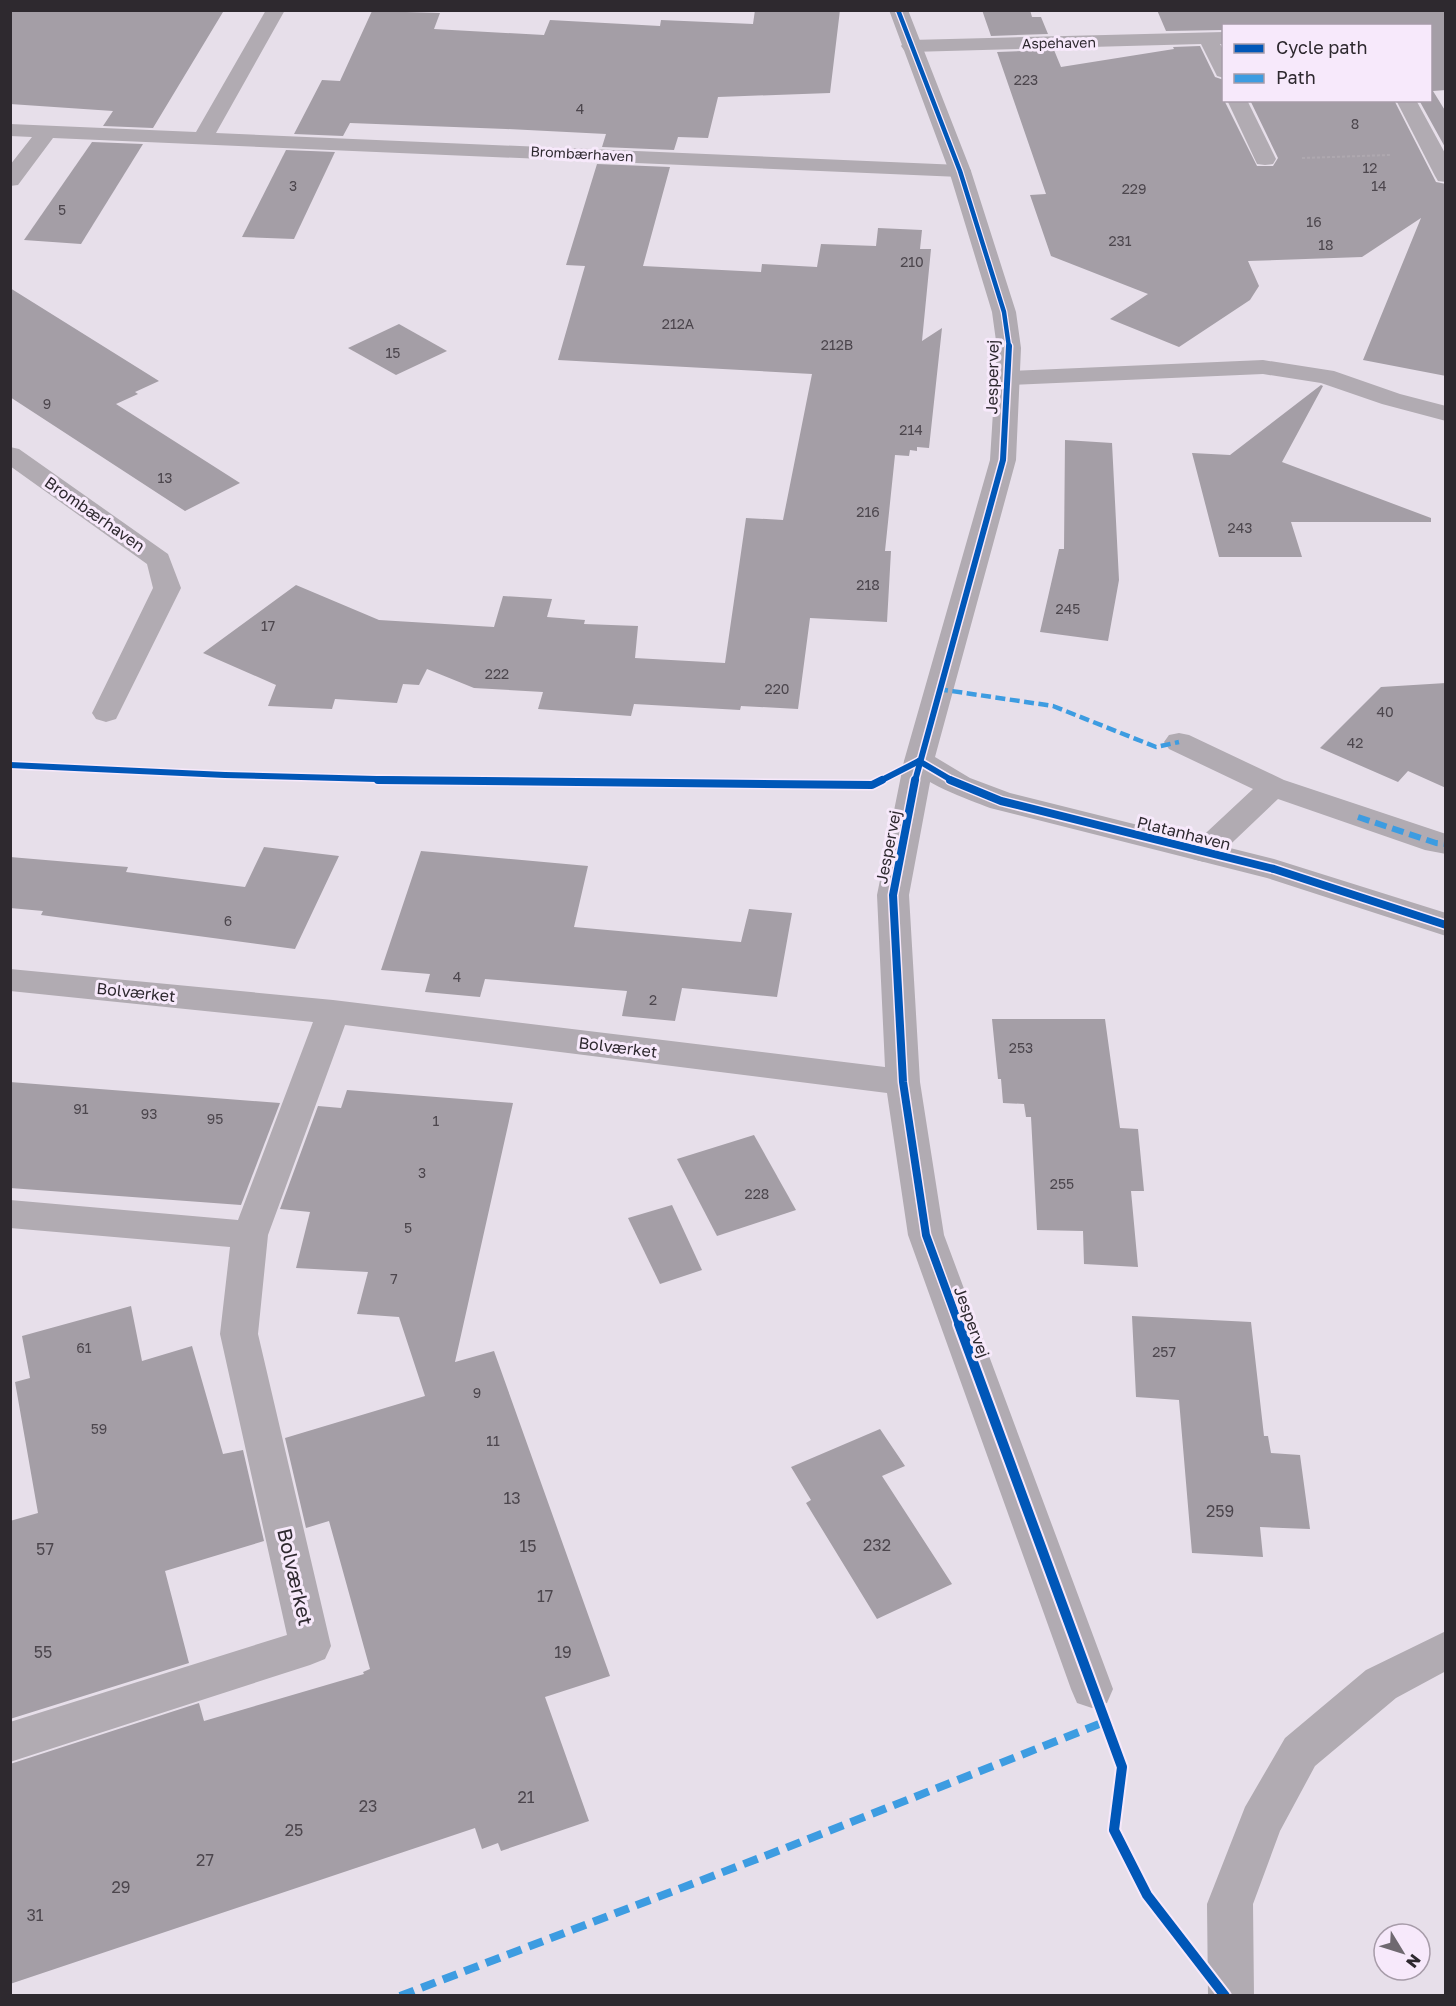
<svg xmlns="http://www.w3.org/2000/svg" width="1456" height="2006" font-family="'Golos Text',sans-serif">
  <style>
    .building { fill: #a49ea6 }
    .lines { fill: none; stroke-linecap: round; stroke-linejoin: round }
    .path { stroke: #aea8af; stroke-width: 2; stroke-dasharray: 3 2; stroke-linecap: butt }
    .minor { fill: #b1abb2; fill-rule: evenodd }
    .tertiary { fill: #b1abb2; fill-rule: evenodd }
    .quiet-far2 { stroke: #3d9ce1; stroke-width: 4.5; stroke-dasharray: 10 4.5; stroke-linecap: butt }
    .quiet-far1 { stroke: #3d9ce1; stroke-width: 6; stroke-dasharray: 12 6; stroke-linecap: butt }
    .quiet { stroke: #3d9ce1; stroke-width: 8; stroke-dasharray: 15 8; stroke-linecap: butt }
    .cycleway-far3-casing { stroke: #f7e9fb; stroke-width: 7 }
    .cycleway-far2-casing { stroke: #f7e9fb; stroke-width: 9 }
    .cycleway-far1-casing { stroke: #f7e9fb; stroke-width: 11 }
    .cycleway-casing { stroke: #f7e9fb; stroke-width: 14 }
    .cycleway-far3 { stroke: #0057b8; stroke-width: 4.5 }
    .cycleway-far2 { stroke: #0057b8; stroke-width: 6 }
    .cycleway-far1 { stroke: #0057b8; stroke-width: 8 }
    .cycleway { stroke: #0057b8; stroke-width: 10 }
    .labels { text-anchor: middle; stroke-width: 6; stroke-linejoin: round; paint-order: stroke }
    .far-street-label { font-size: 14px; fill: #2e292f; stroke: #f7e9fb }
    .number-label { font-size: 14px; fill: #4c464d }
    .street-label { font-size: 16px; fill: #2e292f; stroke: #f7e9fb }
    .near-number-label { font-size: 16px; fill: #4c464d }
    .near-street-label { font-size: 20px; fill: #2e292f; stroke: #f7e9fb }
  </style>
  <rect width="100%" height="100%" fill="#e7dfea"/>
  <!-- building -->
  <g class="building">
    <path d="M10,10H172L223,12L153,128L103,126L113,111L10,104Z"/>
    <path d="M755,10H840L830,93L718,97L708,138L678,137L674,150L602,147L606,134L506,129L350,123L343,136L294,134L322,80L340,81L372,11L440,13L434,29L544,35L550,20L660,26L661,20L753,24Z"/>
    <path d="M982,10H1030L1032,17H1041L1048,34L991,36Z"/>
    <path d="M1157,10H1446V90L1433,91L1446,112V149L1419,100H1431V26H1224V30L1166,31Z"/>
    <path d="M1200,46L1215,77L1224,80V100L1257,166H1273L1278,158L1250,100H1394L1436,182L1446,184V376L1363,360L1421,218L1362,257L1248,261L1259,286L1250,300L1179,347L1110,319L1148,294L1051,256L1030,195L1046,194L997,52L1054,50L1061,67L1174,49L1173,47Z"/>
    <path d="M92,142L143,144L81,244L24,240Z"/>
    <path d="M286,150L335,152L294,239L242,237Z"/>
    <path d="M597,164L670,167L643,266L761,272L762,264L817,267L821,244L876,246L878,228L922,230L920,249H931L922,341L942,328L929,448L917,447V451L910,450L909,456L895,455L885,551H891L887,622L810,618L798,709L741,706L740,710L634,704L631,716L538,709L543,692L474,688L427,669L419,685L403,684L397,703L335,699L332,709L268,706L276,685L203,653L296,585L379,620L494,627L503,596L552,599L547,617L585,620L584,624L638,626L635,658L725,663L746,518L783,520L812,374L558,360L585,266L566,265Z"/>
    <path d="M10,288L159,381L135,392L138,394L116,404L240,483L185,511L10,397Z"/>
    <path d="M399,324L447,351L396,375L348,348Z"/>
    <path d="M1321,385L1323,386L1282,462L1431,518V522H1291L1302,557H1219L1192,453L1230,455Z"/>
    <path d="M1065,440L1112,443L1119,580L1108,641L1040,632L1059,549H1064Z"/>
    <path d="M1446,683V788L1408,771L1398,782L1320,748L1381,687Z"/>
    <path d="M264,847L339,856L295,949L41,915L43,911L10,908V857L128,867L126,872L245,887Z"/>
    <path d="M421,851L588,866L574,927L741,942L749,909L792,913L777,997L682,988L675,1021L622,1016L627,991L485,979L480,997L425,992L430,974L381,970Z"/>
    <path d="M992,1019H1105L1120,1128L1138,1129L1144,1191H1131L1138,1267L1084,1264L1083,1231L1037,1230L1031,1117H1026L1024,1104L1003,1103L1001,1079H998Z"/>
    <path d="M10,1082L280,1103L241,1205L10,1188Z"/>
    <path d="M347,1090L513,1103L455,1362L494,1351L610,1676L545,1697L589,1821L501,1851L498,1843L482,1849L475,1828L10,1984V1764L199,1703L204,1721L364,1674L363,1672L370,1669L329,1521L306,1528L285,1438L425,1396L399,1317L357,1314L368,1272L296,1268L310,1212L280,1209L318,1106L341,1108Z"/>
    <path d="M754,1135L796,1210L717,1236L677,1159Z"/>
    <path d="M672,1205L702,1270L660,1284L628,1218Z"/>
    <path d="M131,1306L142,1361L192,1346L223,1454L243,1450L264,1541L165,1571L189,1663L10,1719V1521L38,1513L15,1382L30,1378L22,1336Z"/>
    <path d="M1132,1316L1251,1322L1264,1436H1268L1271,1453L1300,1455L1310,1529L1260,1527L1263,1557L1192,1553L1179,1400L1136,1397Z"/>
    <path d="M880,1429L905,1466L882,1476L952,1584L877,1619L806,1503L811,1500L791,1467Z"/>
  </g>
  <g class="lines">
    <!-- path -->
    <path class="path" d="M1302,158L1390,155"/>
    <!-- minor -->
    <g class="minor">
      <path d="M266,10H285L216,133L960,165L968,166L971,171L968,176L960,177L53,138L18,185L10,186V165L32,137L10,136V124L196,132Z"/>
      <path d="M1224,32V44H1220L1224,51V78L1217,76L1201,44L911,52L904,50L901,46L904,42L911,40Z"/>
      <path d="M1227,100H1247L1276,159L1273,164L1265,165L1257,164Z"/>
      <path d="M1396,100H1416L1446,155V182L1438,181L1435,176Z"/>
      <path d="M1263,360L1334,371L1400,394L1446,406V421L1382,404L1321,383L1263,374L1008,385L999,383L996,378L999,373L1008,371Z"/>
      <path d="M10,447L19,449L168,554L181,588L116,719L106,722L96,719L92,713L153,588L147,564L10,466Z"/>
      <path d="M1179,733L1189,735L1284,780L1446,834V854L1425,850L1278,799L1215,859L1204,862L1193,859L1189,852L1193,845L1253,789L1169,749L1164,742L1169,735Z"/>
      <path d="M919,752L929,754L934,761L909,895L920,1082L944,1235L1113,1689L1107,1703L1092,1708L1077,1703L1071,1689L908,1235L887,1093L345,1025L268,1235L258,1334L331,1646L325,1659L310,1665L10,1762V1722L287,1635L220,1334L230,1247L10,1228V1200L238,1220L313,1022L10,991V969L333,1000L885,1067L877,895L904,761L909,754Z"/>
    </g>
    <!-- tertiary -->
    <g class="tertiary">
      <path d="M889,10H908L971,171L1016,312L1021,348L1016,460L935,757L970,778L1010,793L1274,859L1446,913V936L1267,878L990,808C967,799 918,782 904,761L990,460L997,348L992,312L949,171Z"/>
      <path d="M1446,1631V1671L1396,1698L1315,1766L1280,1831L1253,1904L1254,1996H1208L1207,1904L1245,1807L1285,1738L1366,1670Z"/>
    </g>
    <!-- quiet-far2 -->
    <path class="quiet-far2" d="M938,689L1053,706L1156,747L1179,742"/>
    <!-- quiet-far1 -->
    <path class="quiet-far1" d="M1358,817L1436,843L1446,844"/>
    <!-- quiet -->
    <path class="quiet" d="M400,1996L783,1849L1107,1721"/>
    <!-- cycleway-far3 casing -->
    <g class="cycleway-far3-casing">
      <path id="cycleway-far3" d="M898,10L960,171L1004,312L1009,347"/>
    </g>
    <!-- cycleway-far2 casing -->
    <g class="cycleway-far2-casing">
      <g id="cycleway-far2">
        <path d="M919,761L953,781"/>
        <path d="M10,765L225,775L452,781"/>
        <path d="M880,781L919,761"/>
        <path d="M915,781L1003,460L1009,346"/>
      </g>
    </g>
    <!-- cycleway-far1 casing -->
    <g class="cycleway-far1-casing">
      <g id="cycleway-far1">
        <path d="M378,780L872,785L882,780"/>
        <path d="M915,780L893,895L903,1082L926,1235L959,1325"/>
        <path d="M950,780L1001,801L1274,869L1446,925"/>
      </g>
    </g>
    <!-- cycleway casing -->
    <g class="cycleway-casing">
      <path id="cycleway" d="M959,1324L1122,1767L1114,1830L1147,1895L1225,1996"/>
    </g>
    <!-- cycleway-far3 -->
    <use href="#cycleway-far3" class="cycleway-far3"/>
    <!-- cycleway-far2 -->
    <use href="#cycleway-far2" class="cycleway-far2"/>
    <!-- cycleway-far1 -->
    <use href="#cycleway-far1" class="cycleway-far1"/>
    <!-- cycleway -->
    <use href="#cycleway" class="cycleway"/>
  </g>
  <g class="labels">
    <!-- far-street labels -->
    <g class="far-street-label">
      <text transform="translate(1059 43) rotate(-1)" y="5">Aspehaven</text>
      <text transform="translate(582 154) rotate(3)" y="5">Brombærhaven</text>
    </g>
    <!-- number labels -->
    <g class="number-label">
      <text x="1026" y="85">223</text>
      <text x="580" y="114">4</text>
      <text x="1355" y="129">8</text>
      <text x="1370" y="173">12</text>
      <text x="293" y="191">3</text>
      <text x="1379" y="191">14</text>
      <text x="1134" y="194">229</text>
      <text x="62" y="215">5</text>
      <text x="1314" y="227">16</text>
      <text x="1120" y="246">231</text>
      <text x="1326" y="250">18</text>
      <text x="912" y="267">210</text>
      <text x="678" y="329">212A</text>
      <text x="837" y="350">212B</text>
      <text x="393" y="358">15</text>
      <text x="47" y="409">9</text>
      <text x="911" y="435">214</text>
      <text x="165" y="483">13</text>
      <text x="868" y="517">216</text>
      <text x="1240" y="533">243</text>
      <text x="868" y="590">218</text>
      <text x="1068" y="614">245</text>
      <text x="268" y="631">17</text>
      <text x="497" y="679">222</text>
      <text x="777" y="694">220</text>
      <text x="1385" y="717">40</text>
      <text x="1355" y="748">42</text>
      <text x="228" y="926">6</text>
      <text x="457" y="982">4</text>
      <text x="653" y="1005">2</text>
      <text x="1021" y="1053">253</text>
      <text x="81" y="1114">91</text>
      <text x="149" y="1119">93</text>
      <text x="215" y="1124">95</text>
      <text x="436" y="1126">1</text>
      <text x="422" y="1178">3</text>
      <text x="1062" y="1189">255</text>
      <text x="757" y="1199">228</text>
      <text x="408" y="1233">5</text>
      <text x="394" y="1284">7</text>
      <text x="84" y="1353">61</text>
      <text x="1164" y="1357">257</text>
      <text x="477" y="1398">9</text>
      <text x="99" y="1434">59</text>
      <text x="493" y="1446">11</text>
    </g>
    <!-- street labels -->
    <g class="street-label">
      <text transform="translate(992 377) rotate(-89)" y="6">Jespervej</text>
      <text transform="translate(95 514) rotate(35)" y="6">Brombærhaven</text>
      <text transform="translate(1184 833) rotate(14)" y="6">Platanhaven</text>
      <text transform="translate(888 847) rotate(-79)" y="6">Jespervej</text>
      <text transform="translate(136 992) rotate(6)" y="6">Bolværket</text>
      <text transform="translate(618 1047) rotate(7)" y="6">Bolværket</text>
      <text transform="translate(972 1322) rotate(70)" y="6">Jespervej</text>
    </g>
    <!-- near-number labels -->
    <g class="near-number-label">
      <text x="512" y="1504">13</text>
      <text x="1220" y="1517">259</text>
      <text x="877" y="1551">232</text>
      <text x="528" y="1552">15</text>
      <text x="45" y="1555">57</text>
      <text x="545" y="1602">17</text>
      <text x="43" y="1658">55</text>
      <text x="563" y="1658">19</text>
      <text x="526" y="1803">21</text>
      <text x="368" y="1812">23</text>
      <text x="294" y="1836">25</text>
      <text x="205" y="1866">27</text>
      <text x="121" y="1893">29</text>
      <text x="35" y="1921">31</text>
    </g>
    <!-- near-street labels -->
    <g class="near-street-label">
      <text transform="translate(295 1577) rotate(77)" y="7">Bolværket</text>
    </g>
  </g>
  <!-- border -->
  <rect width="1456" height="2006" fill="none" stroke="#2e292f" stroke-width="24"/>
  <!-- legend -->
  <rect x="1222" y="24" width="210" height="78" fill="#f7e9fb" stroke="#a79ca9" stroke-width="1.5"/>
  <rect x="1234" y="44" width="30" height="9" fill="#0057b8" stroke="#a79ca9" stroke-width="1.5"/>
  <text x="1276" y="54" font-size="18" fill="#2e292f">Cycle path</text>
  <rect x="1234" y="74" width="30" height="9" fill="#3d9ce1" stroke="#a79ca9" stroke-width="1.5"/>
  <text x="1276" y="84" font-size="18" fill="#2e292f">Path</text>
  <!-- north arrow -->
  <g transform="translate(1402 1952) rotate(128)"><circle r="28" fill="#f7e9fb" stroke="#a79ca9" stroke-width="1.5"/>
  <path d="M0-4.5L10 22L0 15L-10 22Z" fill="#6f6970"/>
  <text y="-9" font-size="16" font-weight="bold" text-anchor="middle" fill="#2e292f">N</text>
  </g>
</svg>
